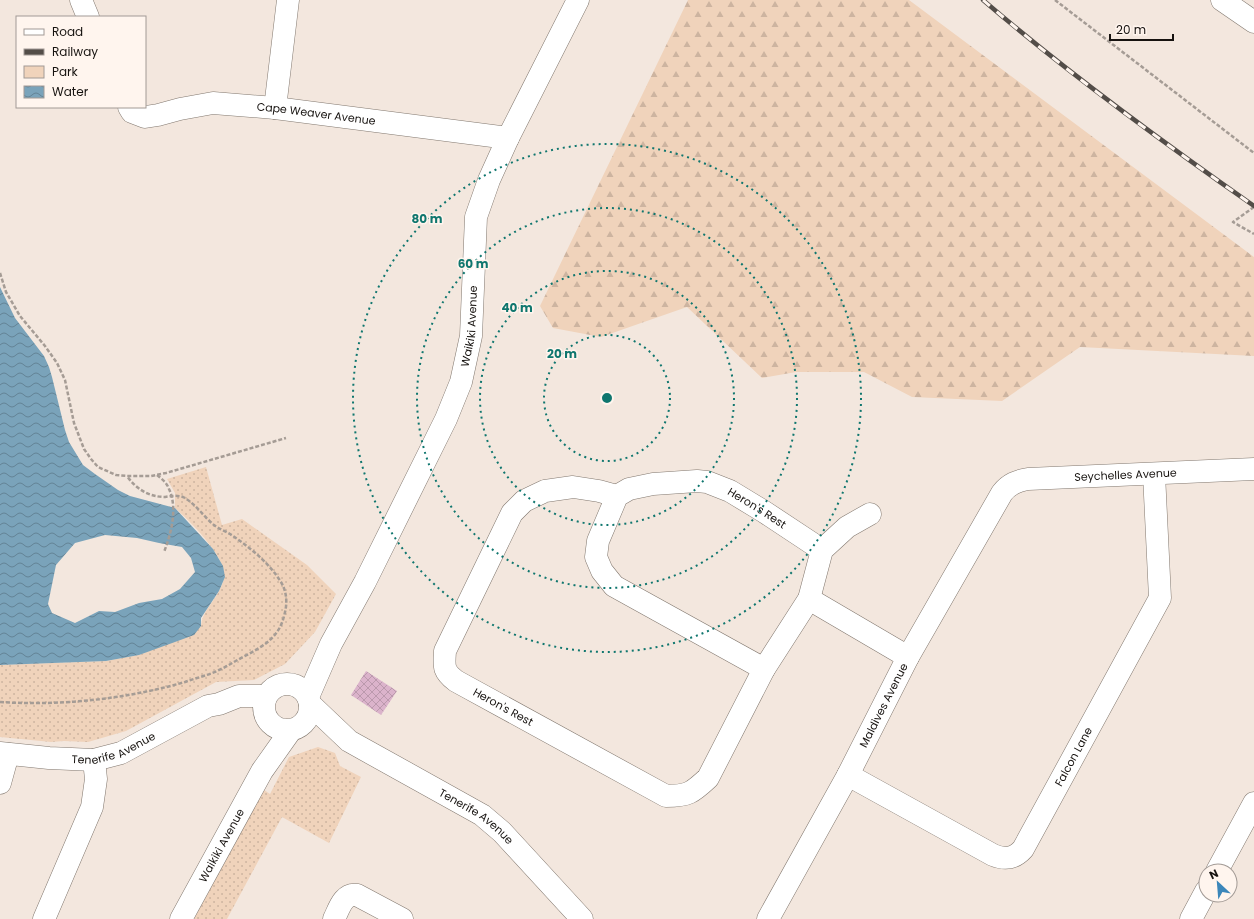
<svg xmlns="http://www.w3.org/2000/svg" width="1254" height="919" font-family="Poppins,sans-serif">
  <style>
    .green { fill: url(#green-dots) }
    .forest { fill: url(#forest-firs) }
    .water { fill: url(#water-waves); fill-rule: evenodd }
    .building { fill: url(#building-cross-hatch) }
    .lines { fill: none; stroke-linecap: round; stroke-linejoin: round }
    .street-casing { stroke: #82786f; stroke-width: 23 }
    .path { stroke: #a59c95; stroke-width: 2.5; stroke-dasharray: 4 2; stroke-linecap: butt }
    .street { stroke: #fff; stroke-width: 22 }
    .rail-casing { stroke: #534d48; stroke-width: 4.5 }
    .rail { stroke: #fff5ee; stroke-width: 3; stroke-dasharray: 9; stroke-linecap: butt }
    .ring { fill: none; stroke: #0f766e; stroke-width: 2; stroke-dasharray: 2 4 }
    .labels { text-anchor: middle; stroke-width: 3; stroke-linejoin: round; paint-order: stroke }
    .street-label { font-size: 11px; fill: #16120f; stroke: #fff5ee }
    .centre { fill: #0f766e; stroke: #fff5ee; stroke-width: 2 }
    .ring-label { font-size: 12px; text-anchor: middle; font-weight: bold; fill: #0f766e; stroke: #fff5ee; stroke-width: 3; stroke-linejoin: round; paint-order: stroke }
  </style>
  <defs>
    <pattern id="green-dots" width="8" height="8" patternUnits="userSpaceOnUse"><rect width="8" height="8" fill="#f0d3bb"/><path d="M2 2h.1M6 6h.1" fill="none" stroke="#cdb4a0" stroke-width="1.8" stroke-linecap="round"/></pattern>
    <pattern id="forest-firs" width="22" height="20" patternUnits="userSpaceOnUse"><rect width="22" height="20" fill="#f0d3bb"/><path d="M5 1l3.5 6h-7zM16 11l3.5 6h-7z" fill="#cdb4a0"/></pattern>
    <pattern id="water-waves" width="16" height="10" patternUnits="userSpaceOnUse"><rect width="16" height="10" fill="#7aa3ba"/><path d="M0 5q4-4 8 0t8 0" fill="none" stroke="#638396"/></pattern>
    <pattern id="building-cross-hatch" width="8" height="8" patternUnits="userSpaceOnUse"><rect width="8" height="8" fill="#dbb3cb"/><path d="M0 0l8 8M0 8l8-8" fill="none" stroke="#bb99ad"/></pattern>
  </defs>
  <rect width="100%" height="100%" fill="#f3e7de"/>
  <!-- green -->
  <g class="green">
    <path d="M206,467L222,525L242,519L307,565L336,594L315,632L285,664L254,680L216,682L126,731L88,742L64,741L51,742L0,737V665L106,661L139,655L201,626C202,612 213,603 219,591C221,587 224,581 224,576C226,557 189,520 175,508V493L167,479Z"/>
    <path d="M318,747L335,753L340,766L361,777L329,843L282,817L227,919H194L264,790L270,794L289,757Z"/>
  </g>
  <!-- forest -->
  <path class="forest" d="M688,0H909L1254,257V356L1080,347L1002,401L912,397L864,372H796L762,378L687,307L601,337L553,328L540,306Z"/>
  <!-- water -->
  <path class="water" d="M0,287L15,318L44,356L49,367L52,377L65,430L69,442L83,465L95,474L118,490L130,496L175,508L213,549L223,566L225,577L219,591L201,618V626L194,635L175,642L139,655L106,661L0,665ZM105,535L137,538L159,543L182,547L191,558L195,572L180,589L162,599L139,603L115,612L99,611L75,623L52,613L48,604L56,565L75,543Z"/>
  <!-- building -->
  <path class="building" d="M366,671L397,691L381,715L351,695Z"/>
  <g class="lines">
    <!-- street casing -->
    <g class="street-casing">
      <g id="street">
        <path d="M81,0L88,17"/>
        <path d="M1222,0L1254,22"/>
        <path id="s1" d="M129,107L132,112L145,117L158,115L180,109L213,103L275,108L508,138"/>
        <path d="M275,108L288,0"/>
        <path id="s2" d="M617,496L599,491L573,487L545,491L524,501L512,513L445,651C444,667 443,671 456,681L666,796C688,796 692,793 708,778L764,669L809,599L822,550L847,527L870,514"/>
        <path d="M809,599L908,657"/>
        <path id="s3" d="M764,669L614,586L602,571L596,557L598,541L617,496L629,489L653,484L697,481L707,482L730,491L763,511L822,550"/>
        <circle cx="287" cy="707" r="23"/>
        <path id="s4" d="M308,697L331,644L365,582L446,419L461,382L471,336L476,217L489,180L508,138L578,0"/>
        <path id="s5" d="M310,704L349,741L482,815L502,832L582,919"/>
        <path id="s6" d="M0,753L49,758L94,760L121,753L208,706L219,704L239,696H266"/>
        <path id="s7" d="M848,775L993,855C1005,860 1014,859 1023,849L1160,598L1154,474"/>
        <path d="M0,783L8,754"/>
        <path d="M1217,871L1254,803"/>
        <path d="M44,919L92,807L96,779L94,760"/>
        <path id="s8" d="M181,919L262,771L291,730"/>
        <path d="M334,919C339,909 343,893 357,895L402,919"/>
        <path id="s9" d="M768,919L848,775L908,657L1002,493C1009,484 1017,481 1028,479L1254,469"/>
        <path d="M1191,919L1206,891"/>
      </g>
    </g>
    <!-- path -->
    <g class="path">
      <path d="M1055,0L1254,153"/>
      <path d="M1254,207L1233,222L1254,234"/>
      <path d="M0,273L6,292L20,316L45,346L57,363L65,380L74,423L84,449L91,459L98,467L116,475L127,476H151L166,473L286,438"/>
      <path d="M157,475C162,479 167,483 169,489C178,508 171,534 164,552"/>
      <path d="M0,702C62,706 126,699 185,682C196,678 209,675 219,670C228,666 235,661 243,657C262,647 279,638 284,616C288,603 287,590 279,579C267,561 248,546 230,534C225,531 219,529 214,525C204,517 195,503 183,497C177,495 171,496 165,497C149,497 136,489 127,476"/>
    </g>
    <!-- street -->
    <use href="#street" class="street"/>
    <!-- rail casing -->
    <g class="rail-casing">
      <path id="rail" d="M983,0C1069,74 1161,141 1254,206"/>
    </g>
    <!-- rail -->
    <use href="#rail" class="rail"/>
  </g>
  <!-- distance rings -->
  <g class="ring">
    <circle cx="607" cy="398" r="63"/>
    <circle cx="607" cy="398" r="127"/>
    <circle cx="607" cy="398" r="190"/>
    <circle cx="607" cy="398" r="254"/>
  </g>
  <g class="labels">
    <!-- street labels -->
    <g class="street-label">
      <text dy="4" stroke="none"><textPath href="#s1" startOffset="193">Cape Weaver Avenue</textPath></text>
      <text dy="4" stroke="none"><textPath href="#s4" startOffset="407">Waikiki Avenue</textPath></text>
      <text dy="4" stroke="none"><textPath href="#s9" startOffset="614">Seychelles Avenue</textPath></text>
      <text dy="4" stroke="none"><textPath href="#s3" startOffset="420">Heron's Rest</textPath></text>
      <text dy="4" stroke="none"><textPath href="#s9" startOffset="243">Maldives Avenue</textPath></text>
      <text dy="4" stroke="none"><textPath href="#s2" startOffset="355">Heron's Rest</textPath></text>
      <text dy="4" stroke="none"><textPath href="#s6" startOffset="116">Tenerife Avenue</textPath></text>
      <text dy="4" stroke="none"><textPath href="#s7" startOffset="304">Falcon Lane</textPath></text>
      <text dy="4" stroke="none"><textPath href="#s5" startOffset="202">Tenerife Avenue</textPath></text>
      <text dy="4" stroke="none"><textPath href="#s8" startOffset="84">Waikiki Avenue</textPath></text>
    </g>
  </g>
  <circle cx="607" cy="398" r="6" class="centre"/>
  <g class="ring-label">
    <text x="427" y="223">80 m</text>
    <text x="473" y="268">60 m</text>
    <text x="517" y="312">40 m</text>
    <text x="562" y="358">20 m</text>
  </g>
  <!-- legend -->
  <rect x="16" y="16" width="130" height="92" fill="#fff5ee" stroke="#a29a95"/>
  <rect x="24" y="29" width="20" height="6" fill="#ffffff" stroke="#a29a95"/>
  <text x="52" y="36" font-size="12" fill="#16120f">Road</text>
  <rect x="24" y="49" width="20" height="6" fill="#534d48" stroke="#a29a95"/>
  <text x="52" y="56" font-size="12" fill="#16120f">Railway</text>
  <rect x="24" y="66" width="20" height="12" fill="#f0d3bb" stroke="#a29a95"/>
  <text x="52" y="76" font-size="12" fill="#16120f">Park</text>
  <rect x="24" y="86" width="20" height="12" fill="url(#water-waves)" stroke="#a29a95"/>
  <text x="52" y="96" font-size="12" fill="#16120f">Water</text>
  <!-- north arrow -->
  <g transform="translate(1218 883) rotate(334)"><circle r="19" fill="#fff5ee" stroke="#a29a95"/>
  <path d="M0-3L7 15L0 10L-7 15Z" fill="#3c87ba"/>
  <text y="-6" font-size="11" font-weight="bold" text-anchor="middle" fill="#16120f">N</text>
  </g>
  <!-- scale -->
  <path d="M1110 34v6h63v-6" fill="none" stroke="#16120f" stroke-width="2"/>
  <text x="1116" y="34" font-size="12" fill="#16120f" stroke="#fff5ee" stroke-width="3" paint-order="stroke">20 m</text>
</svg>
